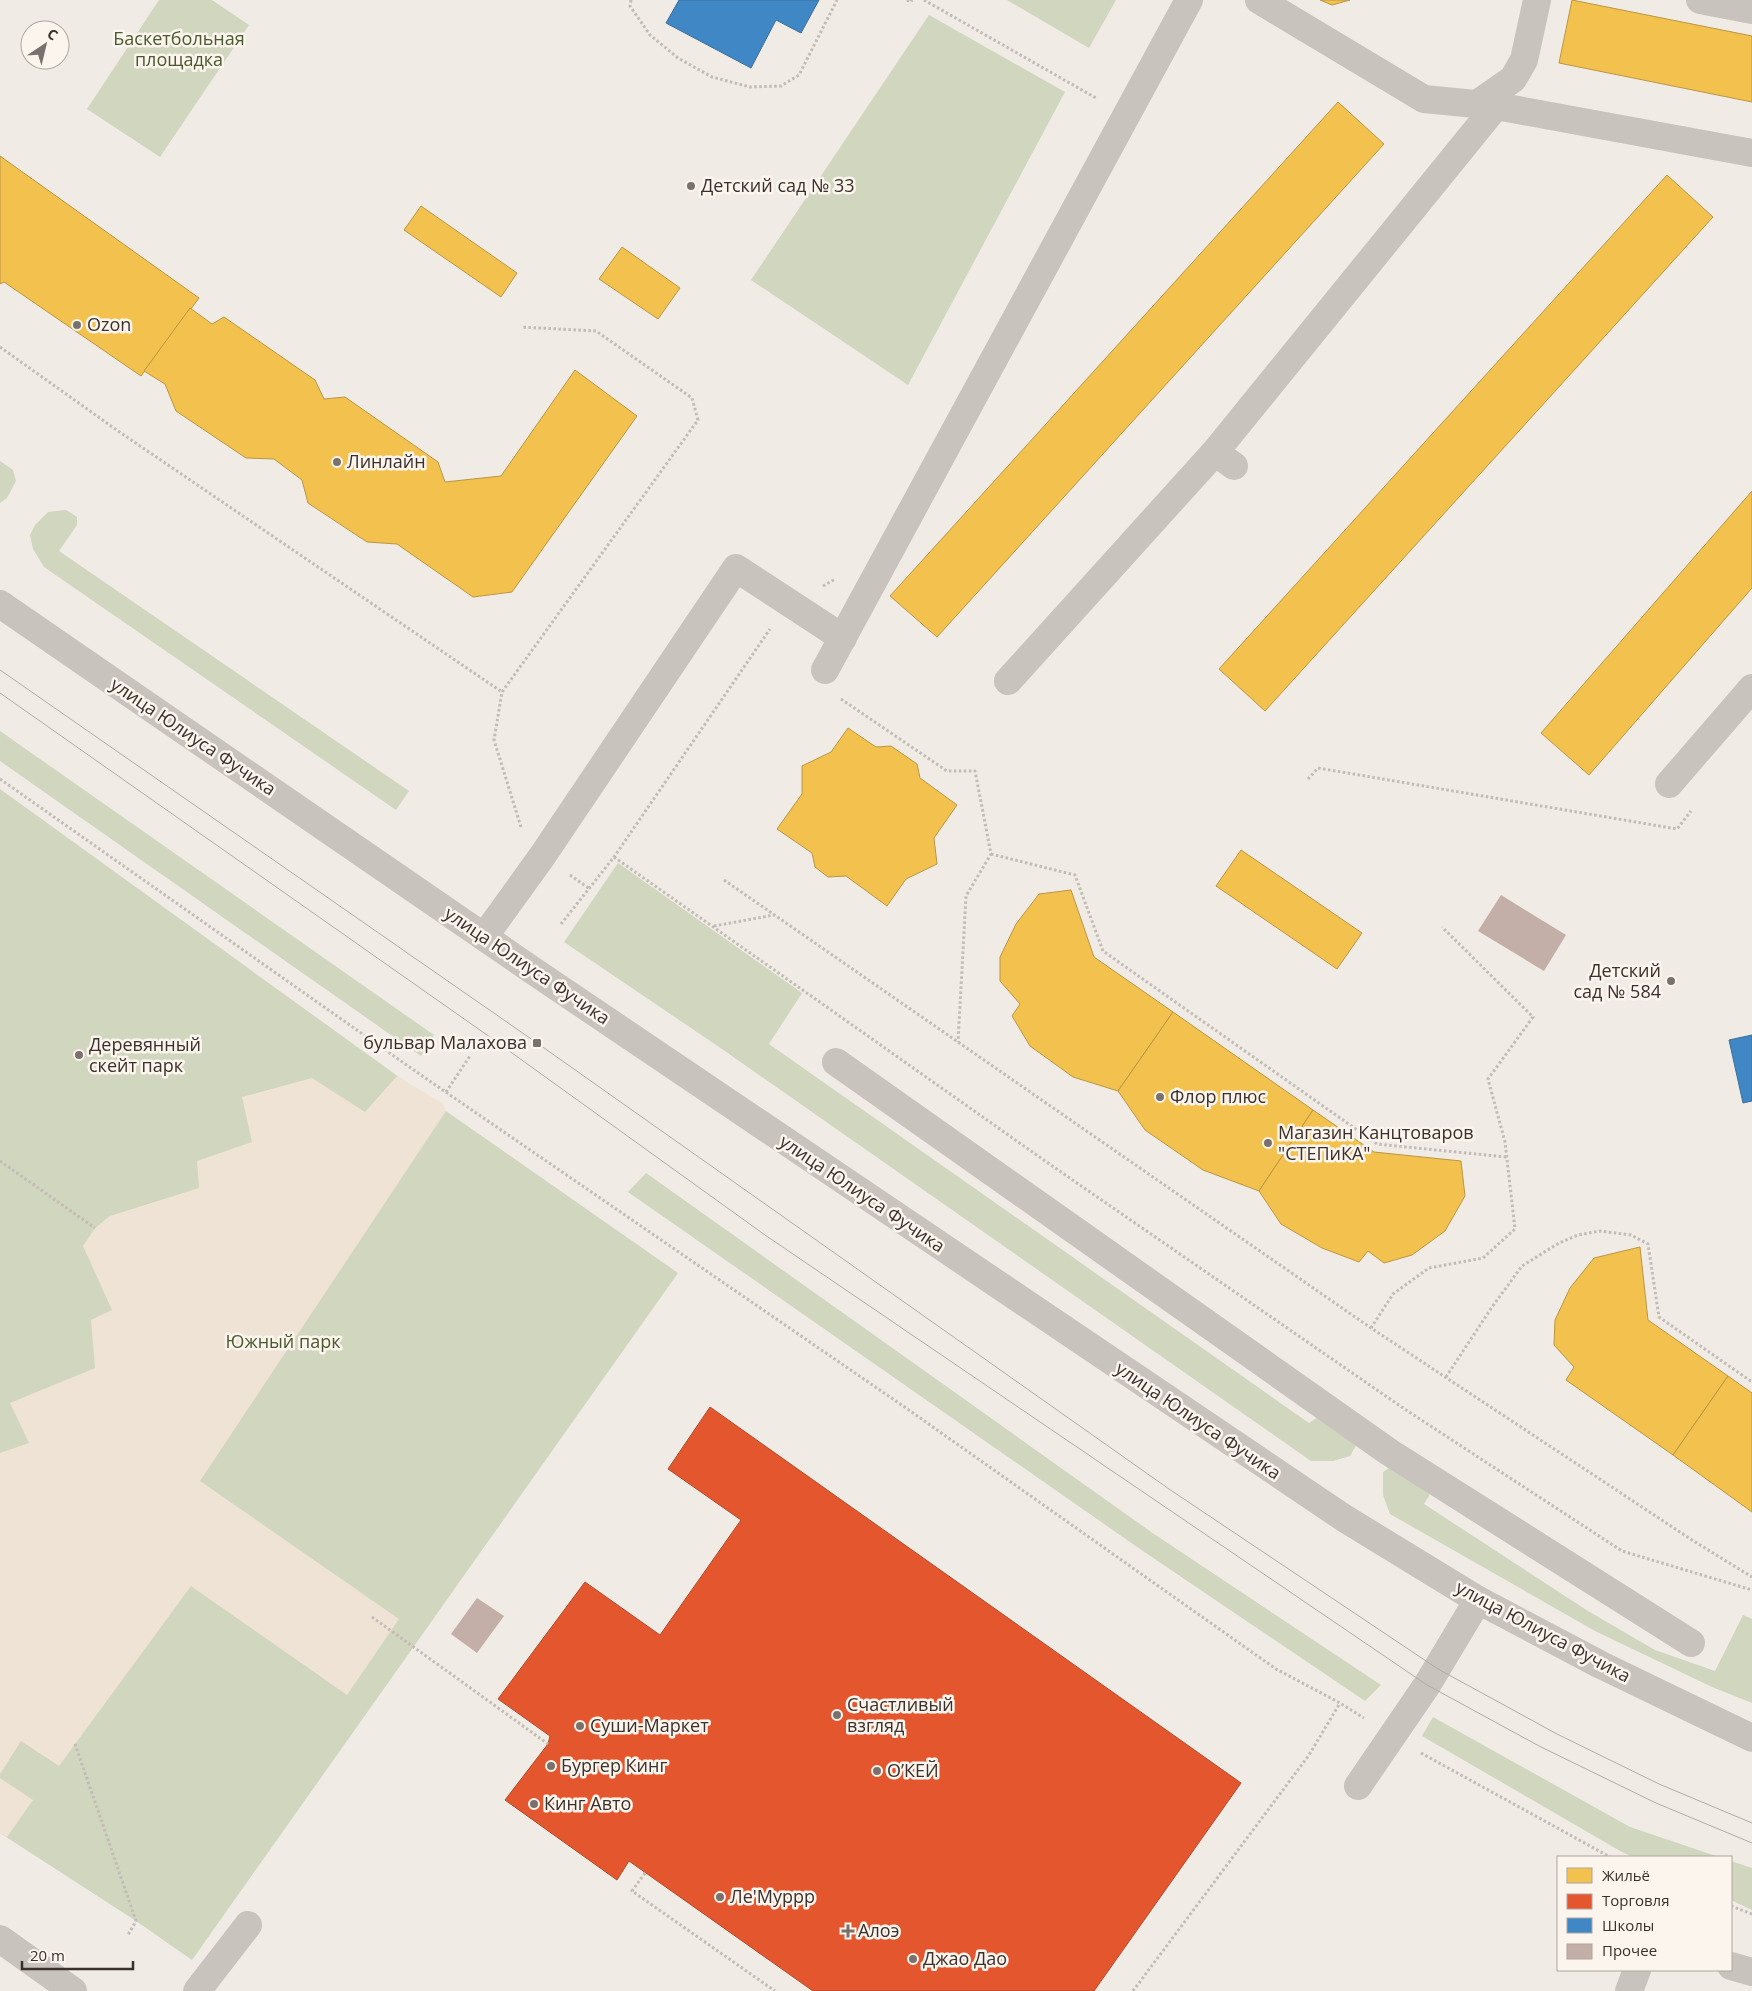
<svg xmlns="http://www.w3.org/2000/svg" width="1752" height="1991" font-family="'Open Sans',sans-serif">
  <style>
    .green { fill: #d1d6bf }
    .plaza { fill: #eee3d5 }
    .homes { fill: #f2c14e; stroke: #bb9644 }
    .shops { fill: #e4572e; stroke: #b14b2d }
    .schools { fill: #3f88c5; stroke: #3e6e97 }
    .building { fill: #c3afa7 }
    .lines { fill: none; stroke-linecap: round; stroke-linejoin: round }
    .path { stroke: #c2bbb6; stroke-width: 3; stroke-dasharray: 2.5 2.5; stroke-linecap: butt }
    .minor { stroke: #c9c3be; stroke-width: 28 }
    .tram { stroke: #b1aca8; stroke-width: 1 }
    .poi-dot { fill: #7a716c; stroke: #fbf5ee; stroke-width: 2 }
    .labels { text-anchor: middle; stroke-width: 5; stroke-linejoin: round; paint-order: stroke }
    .park-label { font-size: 18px; fill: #4a5a2e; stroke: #fbf5ee }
    .poi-label { font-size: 18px; fill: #3b302b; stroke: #fbf5ee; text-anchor: start }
    .street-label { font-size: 18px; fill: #3b302b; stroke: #fbf5ee }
  </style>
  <rect width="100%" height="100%" fill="#f0ebe5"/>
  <!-- green -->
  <g class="green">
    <path d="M159,0H212L249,25L160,157L87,109Z"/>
    <path d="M1007,0H1116L1089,48Z"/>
    <path d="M929,15L1065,92L908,385L751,280Z"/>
    <path d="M0,461L13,470L16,481L7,498L0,503Z"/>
    <path d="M66,510L77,517V525L59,551L409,791L396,810L44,567L33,549L30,535L35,525L48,512Z"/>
    <path d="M0,731L434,1035L421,1056L0,761Z"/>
    <path d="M0,789L446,1111L678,1273L192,1960L136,1921L0,1833Z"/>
    <path d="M618,863L802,993L769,1044L1309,1423L1324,1413L1358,1442L1350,1456L1333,1461H1311L722,1049L564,942Z"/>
    <path d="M646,1173L1154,1534L1381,1685L1365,1701L1140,1549L628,1192Z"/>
    <path d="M1399,1461L1431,1487L1429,1496L1424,1504L1588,1611L1655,1650L1715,1671L1743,1615L1752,1619V1703L1712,1687L1595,1631L1390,1514L1383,1495V1472Z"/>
    <path d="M1433,1717L1630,1827L1719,1857H1633L1622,1852L1422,1736Z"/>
    <path d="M1731,1861L1752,1868V1910L1731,1900Z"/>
  </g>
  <!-- plaza -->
  <g class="plaza">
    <path d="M397,1076L443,1104L446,1111L200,1481L399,1619L347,1695L191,1586L59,1766L21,1741L0,1774V1453L29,1443L10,1403L95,1368L91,1320L112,1310L83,1246L95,1228L110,1216L199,1188L197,1161L252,1142L242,1097L312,1078L365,1112Z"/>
    <path d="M0,1778L33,1800L7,1837L0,1833Z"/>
  </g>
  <!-- homes -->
  <g class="homes">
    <path d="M1320,0H1350L1332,5Z"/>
    <path d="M1572,0L1752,36V102L1559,63Z"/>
    <path d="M1338,102L1384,144L937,637L890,596Z"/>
    <path d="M0,156L199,298L141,376L4,282L0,284Z"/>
    <path d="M1667,175L1713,217L1265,711L1219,669Z"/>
    <path d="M421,206L517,273L501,297L404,230Z"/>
    <path d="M622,247L680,288L658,319L599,279Z"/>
    <path d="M190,308L212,324L224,317L315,380L324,399L345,397L438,462L445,482L501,476L575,370L637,416L512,592L473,597L397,544L367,542L308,503L302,480L274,459L246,458L176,411L165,384L144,371Z"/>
    <path d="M1752,491V588L1589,775L1541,733Z"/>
    <path d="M848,728L876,747L891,746L917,764L920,778L957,805L934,838L937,864L906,879L887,906L846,876L828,877L815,867L812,853L777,829L802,794V766L831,752Z"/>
    <path d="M1241,850L1362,933L1337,969L1216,886Z"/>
    <path d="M1071,890L1094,957L1173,1012L1118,1091L1073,1077L1030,1046L1012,1016L1020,1004L1000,981V957L1016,924L1039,894Z"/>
    <path d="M1173,1012L1313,1110L1259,1191L1203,1170L1145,1130L1118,1091Z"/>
    <path d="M1313,1110L1374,1152L1461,1161L1465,1196L1445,1231L1412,1255L1384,1263L1368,1251L1359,1262L1322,1248L1281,1224L1259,1191Z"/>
    <path d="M1640,1247L1648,1320L1728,1376L1673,1455L1566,1380L1574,1367L1554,1345L1555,1320L1570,1288L1594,1258Z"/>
    <path d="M1728,1376L1752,1393V1512L1673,1455Z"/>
  </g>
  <!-- shops -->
  <path class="shops" d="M710,1407L1241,1783L1094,1991H813L629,1861L617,1880L505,1800L548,1744L550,1736L498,1699L585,1582L660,1635L741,1520L668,1469Z"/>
  <!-- schools -->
  <g class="schools">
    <path d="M679,0H819L801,33L776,20L751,68L666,23Z"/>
    <path d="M1752,1035V1101L1743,1103L1729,1040Z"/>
  </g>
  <!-- building -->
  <g class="building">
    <path d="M1501,895L1566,935L1544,971L1478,931Z"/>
    <path d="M477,1598L504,1616L477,1653L451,1634Z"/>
  </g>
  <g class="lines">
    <!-- path -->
    <g class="path">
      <path d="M631,0L630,6L650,35L678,58L712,77L750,87L781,86L799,75L837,0"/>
      <path d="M907,0L911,2L912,0"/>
      <path d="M924,0L1096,98"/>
      <path d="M0,347L118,431L502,692"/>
      <path d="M823,586L835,579"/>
      <path d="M841,699L947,771H975L991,854L966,896L958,1042"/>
      <path d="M0,779L418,1073L906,1408L1276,1669L1340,1703L1364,1718"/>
      <path d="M1308,779L1318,768L1677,829L1691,811"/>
      <path d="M521,827L494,740L502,692L698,420L692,398L596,331L521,327"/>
      <path d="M991,854L1075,875L1103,951L1377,1144L1507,1157"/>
      <path d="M614,857L1048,1163L1406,1410L1622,1551L1752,1590"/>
      <path d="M570,875L590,889"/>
      <path d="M724,880L1371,1328L1692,1540L1752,1577"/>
      <path d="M561,924L614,857L770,629"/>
      <path d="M714,926L774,915"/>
      <path d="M446,1092L470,1056"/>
      <path d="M0,1161L95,1228"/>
      <path d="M1371,1328L1393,1294L1429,1268L1483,1258L1515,1229L1505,1142L1488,1079L1533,1017L1442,927"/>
      <path d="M1446,1377L1492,1307L1522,1266L1559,1243L1578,1235L1600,1231L1631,1235L1648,1244L1659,1317L1752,1382"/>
      <path d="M372,1617L548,1744"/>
      <path d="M75,1744L136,1921L128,1935"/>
      <path d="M1421,1753L1610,1857"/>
      <path d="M645,1873L632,1891L775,1991"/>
      <path d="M1731,1906L1752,1914"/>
      <path d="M1133,1991L1309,1755L1340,1703"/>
    </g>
    <!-- minor -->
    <g class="minor">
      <path d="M1259,0L1424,99L1496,106L1752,153"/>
      <path d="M1700,0L1752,10"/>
      <path d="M1477,104L1513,79L1524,60L1537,0"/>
      <path d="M1215,452L1234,466"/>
      <path d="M0,604L532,970L1344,1518L1478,1600L1601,1665L1752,1738"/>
      <path d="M825,670L1189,0"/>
      <path d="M1008,681L1215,452L1496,106"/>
      <path d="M1669,784L1752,688"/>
      <path d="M484,937L543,855L736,568L843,638"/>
      <path d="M836,1062L1389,1452L1691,1643"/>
      <path d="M1358,1786L1427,1685L1478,1600"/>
      <path d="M0,1939L73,1991"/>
      <path d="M1731,1966L1752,1972"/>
      <path d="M197,1991L248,1925"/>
      <path d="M1629,1991L1637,1970"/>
    </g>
    <!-- tram -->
    <g class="tram">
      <path d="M0,670L537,1043L1169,1489L1438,1669L1557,1734L1659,1784L1752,1823"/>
      <path d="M0,693L487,1035L765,1235L1427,1685L1541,1747L1656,1803L1752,1843"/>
    </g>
  </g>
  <!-- markers -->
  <g class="poi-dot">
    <circle cx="691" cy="186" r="5"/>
    <circle cx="77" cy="325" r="5"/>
    <circle cx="337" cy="462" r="5"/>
    <circle cx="1671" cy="981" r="5"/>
    <rect x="532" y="1038" width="10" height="10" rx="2.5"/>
    <circle cx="79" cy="1055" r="5"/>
    <circle cx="1160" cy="1097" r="5"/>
    <circle cx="1268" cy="1143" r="5"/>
    <circle cx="837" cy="1715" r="5"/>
    <circle cx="580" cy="1726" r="5"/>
    <circle cx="551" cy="1766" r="5"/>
    <circle cx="877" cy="1771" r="5"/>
    <circle cx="534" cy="1804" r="5"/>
    <circle cx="720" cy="1897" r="5"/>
    <path d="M845.5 1923.5h5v5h5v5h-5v5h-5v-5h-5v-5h5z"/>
    <circle cx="913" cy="1959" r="5"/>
  </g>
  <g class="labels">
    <!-- park labels -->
    <g class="park-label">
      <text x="179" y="45">Баскетбольная<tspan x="179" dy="21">площадка</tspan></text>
      <text x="283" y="1348">Южный парк</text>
    </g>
    <!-- poi labels -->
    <g class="poi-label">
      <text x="701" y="192">Детский сад № 33</text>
      <text x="87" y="331">Ozon</text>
      <text x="347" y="468">Линлайн</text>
      <text x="1661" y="977" text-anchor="end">Детский<tspan x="1661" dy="21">сад № 584</tspan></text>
      <text x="527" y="1049" text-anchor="end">бульвар Малахова</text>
      <text x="89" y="1051">Деревянный<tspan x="89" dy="21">скейт парк</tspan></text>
      <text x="1170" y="1103">Флор плюс</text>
      <text x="1278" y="1139">Магазин Канцтоваров<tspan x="1278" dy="21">"СТЕПиКА"</tspan></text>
      <text x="847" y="1711">Счастливый<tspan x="847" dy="21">взгляд</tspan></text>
      <text x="590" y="1732">Суши-Маркет</text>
      <text x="561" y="1772">Бургер Кинг</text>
      <text x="887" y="1777">О’КЕЙ</text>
      <text x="544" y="1810">Кинг Авто</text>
      <text x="730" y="1903">Ле'Муррр</text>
      <text x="858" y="1937">Алоэ</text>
      <text x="923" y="1965">Джао Дао</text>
    </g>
    <!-- street labels -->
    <g class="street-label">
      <text transform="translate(193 737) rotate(34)" y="6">улица Юлиуса Фучика</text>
      <text transform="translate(527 966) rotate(34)" y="6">улица Юлиуса Фучика</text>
      <text transform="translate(862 1194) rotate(34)" y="6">улица Юлиуса Фучика</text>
      <text transform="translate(1198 1421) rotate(34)" y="6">улица Юлиуса Фучика</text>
      <text transform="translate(1543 1632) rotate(28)" y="6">улица Юлиуса Фучика</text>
    </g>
  </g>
  <!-- legend -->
  <rect x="1557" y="1856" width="175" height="115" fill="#fbf5ee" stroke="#aea6a0"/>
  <rect x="1567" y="1868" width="25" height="15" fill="#f2c14e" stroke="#aea6a0"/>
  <text x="1602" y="1881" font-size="15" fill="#3b302b">Жильё</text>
  <rect x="1567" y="1894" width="25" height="15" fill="#e4572e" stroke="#aea6a0"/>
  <text x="1602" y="1906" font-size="15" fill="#3b302b">Торговля</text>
  <rect x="1567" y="1918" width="25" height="15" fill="#3f88c5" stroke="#aea6a0"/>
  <text x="1602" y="1931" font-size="15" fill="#3b302b">Школы</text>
  <rect x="1567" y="1944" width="25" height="15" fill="#c3afa7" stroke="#aea6a0"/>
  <text x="1602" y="1956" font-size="15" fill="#3b302b">Прочее</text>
  <!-- north arrow -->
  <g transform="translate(45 45) rotate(35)"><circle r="24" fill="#fbf5ee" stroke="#aea6a0"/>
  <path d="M0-4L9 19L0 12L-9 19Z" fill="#7a716c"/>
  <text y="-8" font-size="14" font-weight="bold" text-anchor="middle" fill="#3b302b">С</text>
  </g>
  <!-- scale -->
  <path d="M22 1961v8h111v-8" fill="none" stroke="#3b302b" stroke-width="2.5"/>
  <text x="30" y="1961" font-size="15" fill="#3b302b" stroke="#fbf5ee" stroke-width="4" paint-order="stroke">20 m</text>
</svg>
